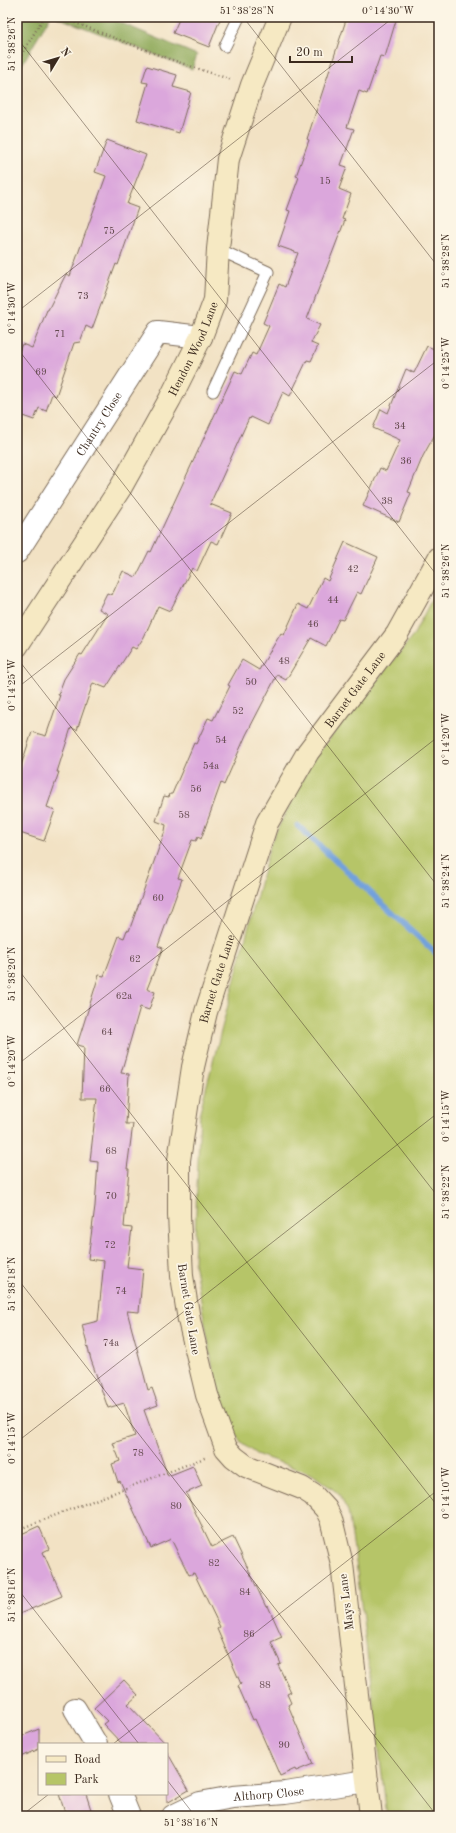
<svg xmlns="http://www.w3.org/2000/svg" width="456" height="1833" font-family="'Old Standard TT',serif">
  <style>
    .green { fill: #b6c567; stroke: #787842 }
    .forest { fill: #90aa5c; stroke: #666a3d }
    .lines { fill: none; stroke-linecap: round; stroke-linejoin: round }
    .stream { stroke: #72a1dc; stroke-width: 6 }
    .building { fill: #dba7dc }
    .lane-casing { stroke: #7b6a58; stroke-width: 13 }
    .street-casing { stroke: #7b6a58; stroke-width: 24 }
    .secondary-casing { stroke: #7b6a58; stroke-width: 24 }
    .path { stroke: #7b6a58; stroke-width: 2.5; stroke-dasharray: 1 3; stroke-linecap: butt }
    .lane { stroke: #fff; stroke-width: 11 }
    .street { stroke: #fff; stroke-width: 22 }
    .secondary { stroke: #f6e9c3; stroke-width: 22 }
    .ticks { fill: none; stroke: #3b2a1e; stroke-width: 1; stroke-opacity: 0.45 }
    .labels { text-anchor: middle; stroke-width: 3.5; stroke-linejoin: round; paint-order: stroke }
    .number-label { font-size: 10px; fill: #63494e }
    .street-label { font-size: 12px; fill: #3b2a1e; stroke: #fcf5e5 }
    .neatline { fill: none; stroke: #3b2a1e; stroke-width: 1.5 }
    .ticks-label { font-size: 10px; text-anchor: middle; fill: #3b2a1e }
  </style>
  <rect width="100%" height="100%" fill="#fcf5e5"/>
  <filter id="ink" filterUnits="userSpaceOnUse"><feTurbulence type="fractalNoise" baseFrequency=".025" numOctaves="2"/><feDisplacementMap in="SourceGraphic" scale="8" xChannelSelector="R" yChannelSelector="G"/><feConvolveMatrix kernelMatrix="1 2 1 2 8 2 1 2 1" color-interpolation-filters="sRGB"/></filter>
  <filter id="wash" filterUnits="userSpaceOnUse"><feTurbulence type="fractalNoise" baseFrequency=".012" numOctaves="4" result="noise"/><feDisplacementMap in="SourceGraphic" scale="16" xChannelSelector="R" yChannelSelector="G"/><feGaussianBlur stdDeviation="0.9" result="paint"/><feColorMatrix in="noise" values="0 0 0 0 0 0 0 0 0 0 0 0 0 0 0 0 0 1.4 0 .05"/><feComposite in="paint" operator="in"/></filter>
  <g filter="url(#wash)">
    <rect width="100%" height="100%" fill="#f2e2c4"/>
    <!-- green -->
    <path class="green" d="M439,585V1816H387L356,1562L348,1511L338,1493L312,1474L256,1454L241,1443L227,1420L213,1368L194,1262L200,1111L271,842L313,759L413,636Z"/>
    <!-- forest -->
    <g class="forest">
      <path d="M17,17H50L17,73Z"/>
      <path d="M57,17H107L197,55L192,69Z"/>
    </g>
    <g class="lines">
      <!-- stream -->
      <path class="stream" d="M298,826L439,956"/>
    </g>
    <g id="blocks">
      <!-- building -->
      <g class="building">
        <path d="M180,17H221L209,47L173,33Z"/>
        <path d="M347,17H397L385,57L380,56L367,94L359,91L347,127L354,129L341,165L347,167L339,189L351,194L342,219L345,220L307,319L320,325L311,343L318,346L311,361L307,360L290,396L283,392L268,425L251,417L250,419L249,418L210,504L232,513L218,544L211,541L197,571L192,568L170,611L158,606L144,637L136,649L132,647L106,688L93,683L77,730L71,728L57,772H59L47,807L55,810L44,841L17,832V778L32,732L46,736L60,695H58L64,679L80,654L82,655L108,614L99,609L107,593L112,595L123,571L136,577L149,551L151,552L235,371L242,374L252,353L256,355L269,326L263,323L279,284L285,287L298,253L278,246L290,211L287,210L299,177L296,176L309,140L307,139Z"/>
        <path d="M147,66L177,75L173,87L191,92L179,133L137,120L148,83L142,82Z"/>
        <path d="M107,140L146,155L127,204L138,208L118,265L116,264L92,329L86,326L80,342L74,343L56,396L52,394L46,411L39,408L34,420L17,414V357L22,344L32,348L47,310H48L66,274L70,276L106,176L95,172Z"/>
        <path d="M427,346L439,351V427L423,456L408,492L411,493L399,522L363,506L380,468L386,471L400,440L373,428L381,409L388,413L406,369L414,373Z"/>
        <path d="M345,542L378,557L361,594L357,592L343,620L339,619L326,646L311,638L286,680L277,675L246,735L224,785L221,783L201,839L198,837L196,841L192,840L178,878L182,879L158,946L163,948L147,989L155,992L149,1010L140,1007L121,1073L129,1074L126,1124H133L127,1169H129L124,1227L132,1228L127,1267L143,1269L139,1312L127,1311L148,1390L152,1388L158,1405L144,1410L168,1476L193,1466L202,1486L186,1493L212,1547L233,1537L266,1607L268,1606L282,1637L271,1642L281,1664L278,1665L291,1692L287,1694L291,1703L288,1705L313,1764L296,1771L295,1769L280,1776L255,1719L253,1720L238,1686L241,1684L217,1629L220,1627L194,1573L189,1575L171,1539L151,1548L120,1481L118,1482L112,1464L120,1461L113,1443L135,1436L124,1403L108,1408L91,1360L82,1325L98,1321L104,1261L88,1259L95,1206L98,1162L90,1161L97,1098H82L84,1047L77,1045L99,975L104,976L119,936L124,938L127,930L129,931L165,831L166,825L156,821L164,796L169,797L170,794H172L194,743L196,744L208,718L213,720L230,686L228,685L242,660L259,670L281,633L284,635L298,604L308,609L323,578L328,581Z"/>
        <path d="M39,1526L49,1549L43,1552L62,1596L17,1615V1536Z"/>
        <path d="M124,1680L138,1695L128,1704L166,1744H122L103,1724L107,1721L94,1708Z"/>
        <path d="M39,1729V1749L17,1759V1738Z"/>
        <path d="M167,1752L189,1790L167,1803Z"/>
        <path d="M59,1794H86L93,1816H66Z"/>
      </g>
    </g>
  </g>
  <g filter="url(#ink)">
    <use href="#blocks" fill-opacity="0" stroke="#7b6a58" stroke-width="1"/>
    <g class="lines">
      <!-- lane casing -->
      <g class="lane-casing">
        <g id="lane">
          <path d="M225,46L239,17"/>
          <path d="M213,391L268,272L218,249"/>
        </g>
      </g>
      <!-- street casing -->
      <g class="street-casing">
        <g id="street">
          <path id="s1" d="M17,552L158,332L201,337"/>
          <path d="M75,1709L96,1744"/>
          <path d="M120,1794L129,1816"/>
          <path id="s2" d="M173,1816L200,1803L233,1797L285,1793L367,1781"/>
        </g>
      </g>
      <!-- secondary casing -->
      <g class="secondary-casing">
        <g id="secondary">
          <path id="s3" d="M17,646L121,487L170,399L201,337L215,300L218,249L228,159L252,85L280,17"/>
          <path id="s4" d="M371,1816L342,1564L331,1519L326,1509L313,1495L302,1488L246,1466L234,1457L226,1448L207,1395L189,1320L182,1276L179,1215V1160L193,1067L206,1012L267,823L308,752L397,634L439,558"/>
        </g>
      </g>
      <!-- path -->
      <g class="path">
        <path d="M60,17L172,60L232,80"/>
        <path d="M17,62L44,17"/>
        <path d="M17,1530L207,1457"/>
      </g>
      <!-- lane -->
      <use href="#lane" class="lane"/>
      <!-- street -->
      <use href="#street" class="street"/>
      <!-- secondary -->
      <use href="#secondary" class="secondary"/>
    </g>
  </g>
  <!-- ticks -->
  <path class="ticks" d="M243,17L439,268M17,38L439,578M17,312L394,17M17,348L439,888M17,658L439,1198M17,688L439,359M17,968L439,1508M17,1065L439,736M17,1278L437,1816M17,1442L439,1112M17,1588L139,1744M113,1744L439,1489M167,1780L195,1816M21,1816L49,1794"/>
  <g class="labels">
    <!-- number labels -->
    <g class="number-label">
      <text x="325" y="184">15</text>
      <text x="109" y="234">75</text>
      <text x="83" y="299">73</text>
      <text x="60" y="337">71</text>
      <text x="41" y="375">69</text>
      <text x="400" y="429">34</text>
      <text x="406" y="464">36</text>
      <text x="387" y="504">38</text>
      <text x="353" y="572">42</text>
      <text x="333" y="603">44</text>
      <text x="313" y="627">46</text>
      <text x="284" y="664">48</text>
      <text x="251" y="685">50</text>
      <text x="238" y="714">52</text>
      <text x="221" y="743">54</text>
      <text x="211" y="769">54a</text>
      <text x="196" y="792">56</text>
      <text x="184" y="818">58</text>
      <text x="158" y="901">60</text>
      <text x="135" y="962">62</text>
      <text x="124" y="999">62a</text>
      <text x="107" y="1035">64</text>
      <text x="105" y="1092">66</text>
      <text x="111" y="1154">68</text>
      <text x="111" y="1199">70</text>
      <text x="110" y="1248">72</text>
      <text x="121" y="1294">74</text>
      <text x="111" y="1346">74a</text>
      <text x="138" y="1456">78</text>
      <text x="176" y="1509">80</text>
      <text x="214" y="1566">82</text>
      <text x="245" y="1595">84</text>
      <text x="249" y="1637">86</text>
      <text x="265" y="1688">88</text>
      <text x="284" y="1748">90</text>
    </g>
    <!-- street labels -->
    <g class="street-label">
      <text dy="4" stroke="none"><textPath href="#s3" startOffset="346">Hendon Wood Lane</textPath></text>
      <text dy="4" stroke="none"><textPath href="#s1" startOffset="152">Chantry Close</textPath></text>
      <text dy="4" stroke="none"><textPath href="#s4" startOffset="1234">Barnet Gate Lane</textPath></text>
      <text dy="4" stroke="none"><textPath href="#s4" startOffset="910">Barnet Gate Lane</textPath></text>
      <text transform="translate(189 1309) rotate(81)" y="4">Barnet Gate Lane</text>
      <text transform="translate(346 1602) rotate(-97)" y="4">Mays Lane</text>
      <text dy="4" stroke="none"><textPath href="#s2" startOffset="99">Althorp Close</textPath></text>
    </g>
  </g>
  <!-- margin -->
  <rect width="456" height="1833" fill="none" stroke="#fcf5e5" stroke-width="44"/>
  <!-- legend -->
  <rect x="38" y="1743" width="130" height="52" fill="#fcf5e5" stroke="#afa495"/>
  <rect x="46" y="1756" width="20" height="6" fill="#f6e9c3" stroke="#afa495"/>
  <text x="74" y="1763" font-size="12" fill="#3b2a1e">Road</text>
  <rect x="46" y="1773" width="20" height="12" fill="#b6c567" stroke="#afa495"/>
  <text x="74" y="1783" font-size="12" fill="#3b2a1e">Park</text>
  <!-- north arrow -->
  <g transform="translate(58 58) rotate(52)" stroke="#fcf5e5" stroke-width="3" paint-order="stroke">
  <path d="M0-3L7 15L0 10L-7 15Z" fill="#3b2a1e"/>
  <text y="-6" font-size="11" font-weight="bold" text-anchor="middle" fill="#3b2a1e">N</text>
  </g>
  <!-- scale -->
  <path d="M290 56v6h62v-6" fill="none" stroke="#3b2a1e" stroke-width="2"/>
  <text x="296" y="56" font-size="12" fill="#3b2a1e" stroke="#fcf5e5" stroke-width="3" paint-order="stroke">20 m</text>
  <rect x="22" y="22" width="412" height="1789" class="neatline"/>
  <g class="ticks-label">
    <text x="247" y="14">51°38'28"N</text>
    <text x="388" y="14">0°14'30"W</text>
    <text transform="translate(11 44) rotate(-90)" y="4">51°38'26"N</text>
    <text transform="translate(445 261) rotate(-90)" y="4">51°38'28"N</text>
    <text transform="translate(11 308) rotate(-90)" y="4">0°14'30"W</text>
    <text transform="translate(445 363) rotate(-90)" y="4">0°14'25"W</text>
    <text transform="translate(445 571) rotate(-90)" y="4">51°38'26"N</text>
    <text transform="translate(11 685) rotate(-90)" y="4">0°14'25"W</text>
    <text transform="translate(445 739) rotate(-90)" y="4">0°14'20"W</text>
    <text transform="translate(445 881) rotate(-90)" y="4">51°38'24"N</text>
    <text transform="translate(11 974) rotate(-90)" y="4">51°38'20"N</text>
    <text transform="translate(11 1061) rotate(-90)" y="4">0°14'20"W</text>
    <text transform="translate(445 1116) rotate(-90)" y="4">0°14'15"W</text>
    <text transform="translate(445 1192) rotate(-90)" y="4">51°38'22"N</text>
    <text transform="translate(11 1284) rotate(-90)" y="4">51°38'18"N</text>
    <text transform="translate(11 1438) rotate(-90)" y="4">0°14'15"W</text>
    <text transform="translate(445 1493) rotate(-90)" y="4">0°14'10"W</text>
    <text transform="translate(11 1595) rotate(-90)" y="4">51°38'16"N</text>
    <text x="191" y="1826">51°38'16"N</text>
  </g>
</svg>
